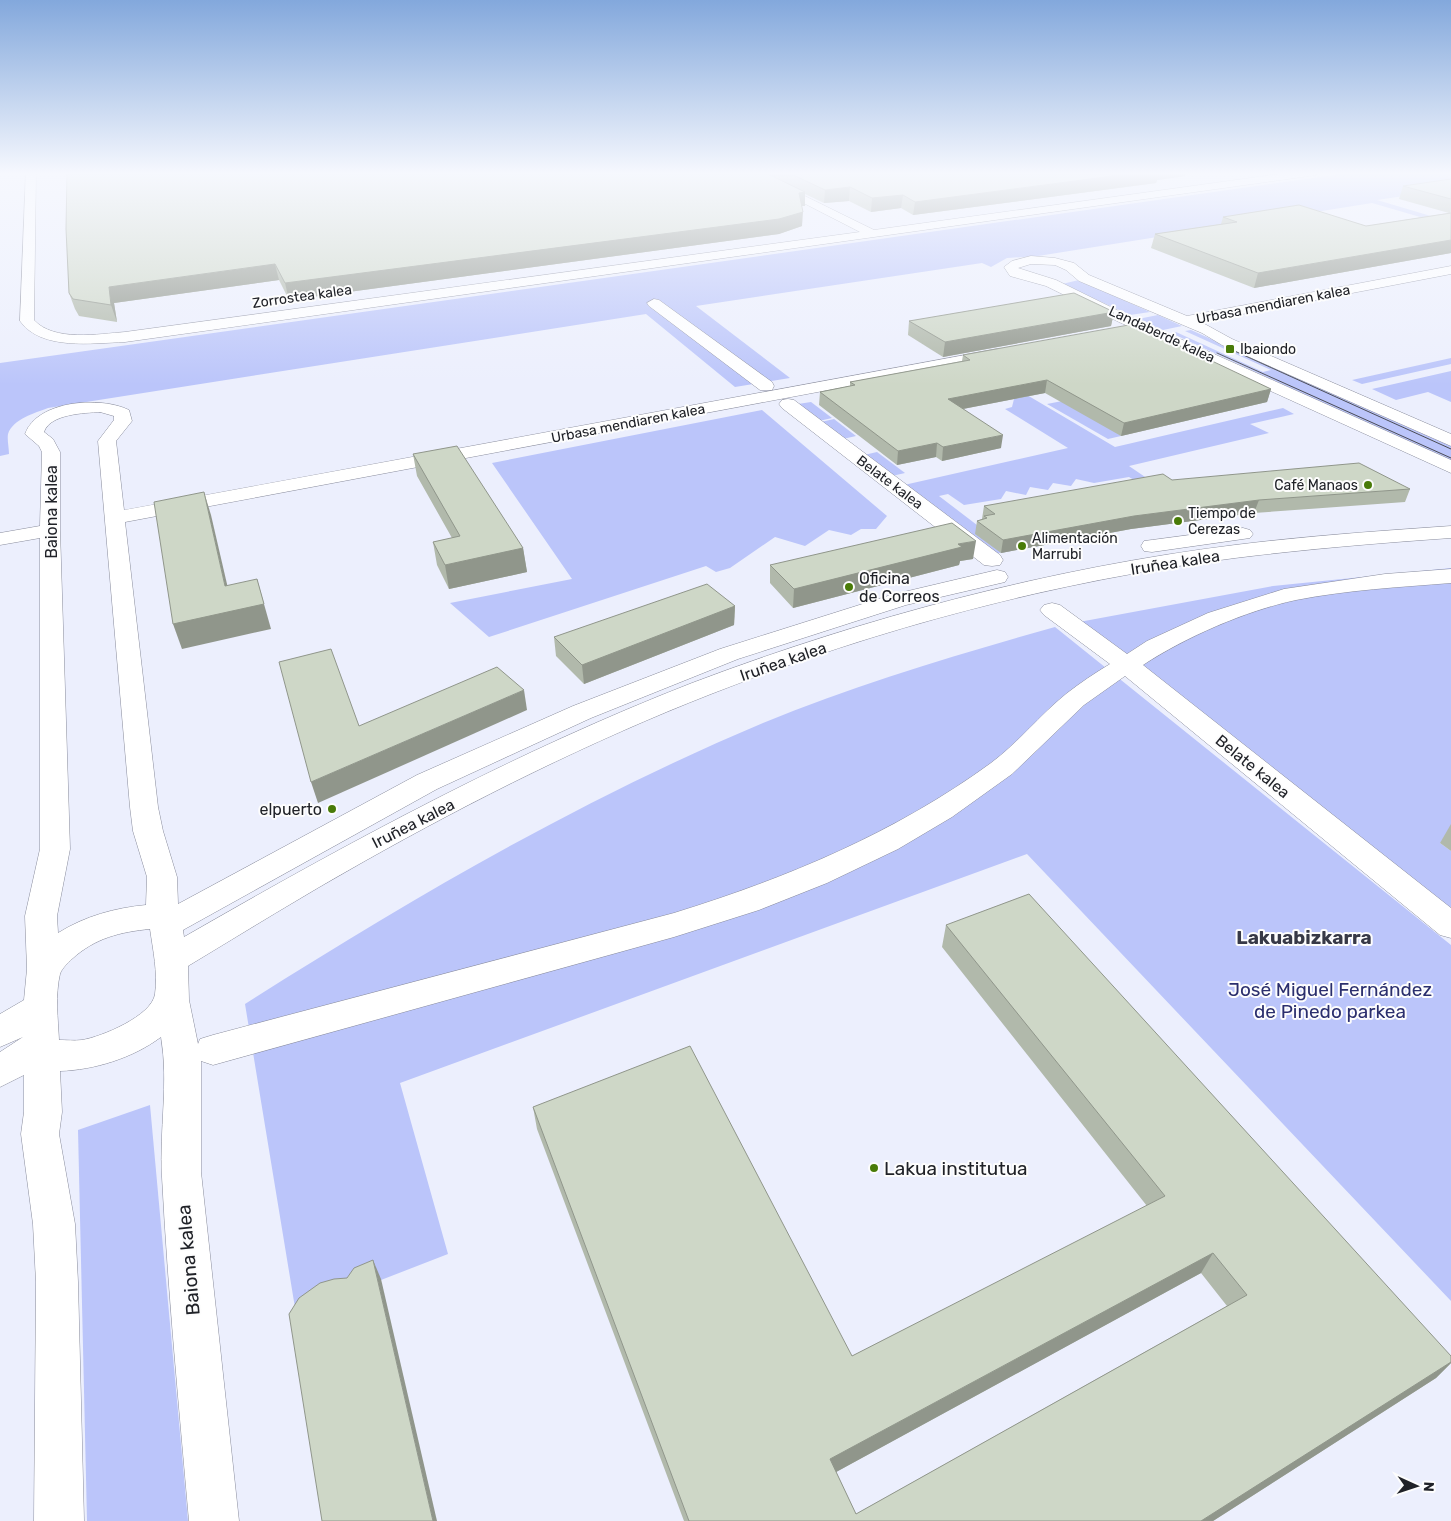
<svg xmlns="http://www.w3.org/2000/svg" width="1451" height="1521" font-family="Rubik,sans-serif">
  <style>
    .green { fill: #bbc5fa }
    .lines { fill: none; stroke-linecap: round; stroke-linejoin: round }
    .street-casing { stroke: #898c9c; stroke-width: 1 }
    .street { fill: #fff; fill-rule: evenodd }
    .tram { stroke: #4a4c54; stroke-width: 1 }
    .wall { fill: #b1b9ab; fill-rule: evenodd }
    .shaded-wall { fill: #90968b }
    .building { fill: #ced7c7; stroke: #90968b; fill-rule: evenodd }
    .poi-dot { fill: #497b08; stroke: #fdfdfd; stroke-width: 2 }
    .labels { text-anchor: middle; stroke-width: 4; stroke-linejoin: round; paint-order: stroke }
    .far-street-label { font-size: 14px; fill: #202228; stroke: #fdfdfd }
    .far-poi-label { font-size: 14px; fill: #202228; stroke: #fdfdfd; text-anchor: start }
    .street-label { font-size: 16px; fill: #202228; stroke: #fdfdfd }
    .poi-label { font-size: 16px; fill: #202228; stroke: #fdfdfd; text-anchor: start }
    .quarter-label { font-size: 19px; font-weight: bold; fill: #373947; stroke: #fdfdfd }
    .near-park-label { font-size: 19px; fill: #2b2f6e; stroke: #fdfdfd }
    .near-poi-label { font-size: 19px; fill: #202228; stroke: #fdfdfd; text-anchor: start }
    .near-street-label { font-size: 19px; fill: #202228; stroke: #fdfdfd }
  </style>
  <rect width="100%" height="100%" fill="#eceffd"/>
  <!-- green -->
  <g class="green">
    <path d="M1356,172H1451V189L1377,200L1451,222V226L1372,203L1038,256L1007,258L991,267L982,263L696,306L790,378L735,387L646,314L48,408C35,413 13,419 8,434C7,440 9,448 9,454L0,456V363Z"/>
    <path d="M1079,280L1150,312L1130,315L1062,284Z"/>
    <path d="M1158,315L1182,326L1163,330L1138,319Z"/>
    <path d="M1191,330L1451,446V462L1171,333L1176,332L1263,372L1271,370L1185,331Z"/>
    <path d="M1451,358V364L1362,384L1352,380Z"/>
    <path d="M983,369L1115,447L1283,408L1294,414L1250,424L1269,433L1129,466L1151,481L1139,483L1129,477L1094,483L1076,479L1071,486L1053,483L1048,490L1030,487L1026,495L1006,491L1001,499L964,505L948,494L939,496L1011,551L994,554L904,485L1068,448L1005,409L1012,407L1014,399Z"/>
    <path d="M1451,371V402L1428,392L1396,400L1372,389Z"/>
    <path d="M1144,385L1121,436L1108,439L1047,404Z"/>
    <path d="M811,402L832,418L819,421L798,404Z"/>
    <path d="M762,410L887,516L876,529H861L851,535L829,530L805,546L775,537L730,568L716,572L706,566L489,637L450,603L572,579L492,463Z"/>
    <path d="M834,419L856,436L843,439L821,422Z"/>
    <path d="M877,452L905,473L892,476L864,455Z"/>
    <path d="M1451,568V838L1440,843L1451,851V910L1079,622L1273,586Z"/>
    <path d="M1055,627L1451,945V1301L1027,854L400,1083L448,1254L363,1287L299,1332L245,1004C412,898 580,800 763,723C858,684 956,655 1055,627Z"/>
    <path d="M150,1105L188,1521H87L78,1130Z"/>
  </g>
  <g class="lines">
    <!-- street casing -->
    <g class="street-casing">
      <g id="street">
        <path d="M26,172H36L34,320C54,342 99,334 125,332L860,232L743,172H756L874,230L1294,172H1321L1316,175L125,342C93,343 41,351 20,321Z"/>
        <path d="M1031,256L1055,258L1074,263L1089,275L1187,316L1451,266V274L1201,322L1232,339L1451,434V446L1222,345L1202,333L1079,281L1066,270L1055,265L1031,264L1018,268L1056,280L1129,316L1451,460V473L1119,322L1046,286L1010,276L1004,267L1012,261Z"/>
        <path d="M654,299L659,300L772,382L774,386L772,390H760L649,306L647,303Z"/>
        <path d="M998,349L1006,354L1004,357L125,522L158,807L163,831L177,877L178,904L417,775L573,706L720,649L891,595L997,570L1005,572L1008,577L1005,582L906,605L738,659L591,718L437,789L183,930L184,937C349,842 515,752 692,683C866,617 1051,568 1235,545C1307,536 1379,531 1451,526V538C1379,543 1307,549 1235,558C1056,581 879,628 711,694C591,741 475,799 363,862C304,895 246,931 188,966L189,1000L198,1044L200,1039L213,1035L674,913C787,878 895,833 991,763C1018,743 1040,715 1066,694C1080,683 1095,673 1110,664L1044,615L1040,610L1044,605L1052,603L1060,605L1127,654L1147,641L1208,613L1284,589L1385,574L1451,569V583C1400,587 1347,590 1296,600C1245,611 1186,637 1143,665L1451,908V938L1440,935L1125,676L1084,705L1012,774L952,817L898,849L827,883L759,910L674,937L213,1065L201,1061V1172L239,1521H189C179,1406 168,1292 162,1177C159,1130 169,1084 161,1037C133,1058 94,1070 60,1071L62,1112L59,1134L75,1224L78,1282L84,1521H34L36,1282L33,1224L21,1134L24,1112V1075L0,1087V1052L23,1037L0,1047V1014L24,1000L27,969L25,916L40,849V538L0,545V533L40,526L42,452L39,446L25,434C37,400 101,396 129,410L132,421L116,441L124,510ZM100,412L114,416V420L98,441L130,807L133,831L147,877L146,905C115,908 85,916 58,933L57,916L70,849L60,530V452L53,439L44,432C50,414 84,413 100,412ZM150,929C153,950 158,973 155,994C152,1016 101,1037 82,1040C75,1041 66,1040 59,1040C58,1019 55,995 60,974C62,968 68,963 72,959C95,938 120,932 150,929Z"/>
        <path d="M788,399L794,400L1000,555L1003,560L1000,565L992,566L984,565L782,408L779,404L782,400Z"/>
        <path d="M1243,528L1250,530L1253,534L1250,538L1152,552L1144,551L1141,546L1144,541L1152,540Z"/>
      </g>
    </g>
    <!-- street -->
    <use href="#street" class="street"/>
    <!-- tram -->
    <g class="tram">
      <path d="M1230,349L1451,449"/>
      <path d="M1217,353L1451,458"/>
    </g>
  </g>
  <!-- wall -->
  <g class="wall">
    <path d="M67,172H1186L1185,176L1157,180L1156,183L913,215L901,208L871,212L849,201L824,203L805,194V206H802V226L779,234L289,300L279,280L114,303L117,322L79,316L75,309L69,293Z"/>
    <path d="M1451,179V253L1254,288L1151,248L1155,234L1221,224L1223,217L1366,226L1449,213L1399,199L1403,186Z"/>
    <path d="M1114,312L1111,326L943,357L908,335L909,321Z"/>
    <path d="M963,355L1271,389L1267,402L1121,436L1045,393L963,409L1001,448L942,461L936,457L897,465L819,405L820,392L850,386V382L962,361Z"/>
    <path d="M413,454L523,548L527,572L449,589L437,565L433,542L452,538L417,476Z"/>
    <path d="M1172,480L1410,489L1405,502L1254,513L1131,529L1001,553L975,534L977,521L982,519L984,506Z"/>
    <path d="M973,559L960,561L959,565L793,608L770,583V565Z"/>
    <path d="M735,606L734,625L584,684L556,656L554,637Z"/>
    <path d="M1451,824V851L1440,843Z"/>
    <path d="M946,925L1451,1356V1363L1436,1378L1213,1521H684L537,1129L533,1107L852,1356L1147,1206L942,947ZM1201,1273L1227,1306L856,1514L836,1472Z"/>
  </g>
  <!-- shaded-wall -->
  <g class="shaded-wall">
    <path d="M1143,172H1186L1185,176L1157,180L1156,183L913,215L915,202Z"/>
    <path d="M850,187L849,201L824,203L825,190Z"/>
    <path d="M805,192V206H799V193Z"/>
    <path d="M903,195L901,208L871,212L872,198Z"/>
    <path d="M803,212L802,226L779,234L289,300L285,283Z"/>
    <path d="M1451,240V253L1254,288L1258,273Z"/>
    <path d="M275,264L279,280L114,303L117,322L111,305L109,287Z"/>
    <path d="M1114,312L1111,326L943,357L945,342Z"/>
    <path d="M1047,380L1045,393L947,412L948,399Z"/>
    <path d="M1271,389L1267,402L1121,436L1124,423Z"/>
    <path d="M1003,435L1001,448L942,461L943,447Z"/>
    <path d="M937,443L936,457L897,465L898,451Z"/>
    <path d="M204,492L211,515L233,610L225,586Z"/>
    <path d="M1259,500L1254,513L1131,529L1001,553L1003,540L1134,516Z"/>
    <path d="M976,541L973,559L960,561L959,565L793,608L794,589L958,544Z"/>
    <path d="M523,548L527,572L449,589L445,565Z"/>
    <path d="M257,579L271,629L182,649L173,624Z"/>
    <path d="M735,606L734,625L584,684L582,665Z"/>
    <path d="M524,690L527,710L318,803L311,782Z"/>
    <path d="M1213,1253L1201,1273L827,1477L830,1459Z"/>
    <path d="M373,1260L381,1279L437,1521H433Z"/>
    <path d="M1451,1362V1363L1436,1378L1213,1521H1201Z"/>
  </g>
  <!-- building -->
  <g class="building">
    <path d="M67,172H764L805,192L799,193L803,212L779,219L285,283L275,264L109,287L111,305L73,299L69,293L66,229Z"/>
    <path d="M787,172H1143L915,202L903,195L872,198L850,187L825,190Z"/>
    <path d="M1451,179V199L1403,186Z"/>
    <path d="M1299,205L1366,226L1451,213V240L1258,273L1155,234L1237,222L1223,217Z"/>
    <path d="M1074,293L1114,312L945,342L909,321Z"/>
    <path d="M1134,324L1271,389L1124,423L1047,380L948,399L1003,435L943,447L937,443L898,451L820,392L855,385L850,382L970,360L963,355Z"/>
    <path d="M457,446L523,548L445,565L433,542L460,536L413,454Z"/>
    <path d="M1359,463L1410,489L1259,500L1134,516L1003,540L977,521L987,518L984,516L995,514L984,506L1163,474L1172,480Z"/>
    <path d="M204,492L225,586L257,579L264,604L173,624L154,502Z"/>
    <path d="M952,523L976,541L958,544L962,547L794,589L770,565Z"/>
    <path d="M707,584L735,606L582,665L554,637Z"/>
    <path d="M331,649L359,726L497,667L524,690L311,782L279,662Z"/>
    <path d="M1029,894L1451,1356V1362L1201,1521H689L533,1107L690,1046L852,1356L1165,1196L946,925ZM1213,1253L1247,1295L856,1514L830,1459Z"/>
    <path d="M373,1260L433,1521H322L289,1314L299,1298L320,1283L334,1279L347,1278L354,1268Z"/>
  </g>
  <!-- sky -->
  <linearGradient id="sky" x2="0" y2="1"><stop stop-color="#83a8dc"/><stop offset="0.45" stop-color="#f6f8fe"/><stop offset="1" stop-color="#f6f8fe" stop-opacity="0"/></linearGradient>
  <rect width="1451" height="385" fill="url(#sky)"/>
  <!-- markers -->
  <g class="poi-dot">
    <rect x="1225" y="344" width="10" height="10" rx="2.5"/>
    <circle cx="1368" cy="485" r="5"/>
    <circle cx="1178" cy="521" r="5"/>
    <circle cx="1022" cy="546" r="5"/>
    <circle cx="849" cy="587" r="5"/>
    <circle cx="332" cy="809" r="5"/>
    <circle cx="874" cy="1168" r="5"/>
  </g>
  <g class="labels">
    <!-- far-street labels -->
    <g class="far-street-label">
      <text transform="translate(302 296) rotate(-8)" y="5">Zorrostea kalea</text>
      <text transform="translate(1273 304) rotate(-11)" y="5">Urbasa mendiaren kalea</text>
      <text transform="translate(1162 334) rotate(25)" y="5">Landaberde kalea</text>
      <text transform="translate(628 423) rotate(-11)" y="5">Urbasa mendiaren kalea</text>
      <text transform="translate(890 482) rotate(37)" y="5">Belate kalea</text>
    </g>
    <!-- far-poi labels -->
    <g class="far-poi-label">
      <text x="1240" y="354">Ibaiondo</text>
      <text x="1358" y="490" text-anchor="end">Café Manaos</text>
      <text x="1188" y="518">Tiempo de<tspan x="1188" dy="16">Cerezas</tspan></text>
      <text x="1032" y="543">Alimentación<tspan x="1032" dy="16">Marrubi</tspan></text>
    </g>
    <!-- street labels -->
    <g class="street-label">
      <text transform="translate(51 512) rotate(-90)" y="6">Baiona kalea</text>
      <text transform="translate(1175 562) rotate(-9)" y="6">Iruñea kalea</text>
      <text transform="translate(783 661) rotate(-19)" y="6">Iruñea kalea</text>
      <text transform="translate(1253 766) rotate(39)" y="6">Belate kalea</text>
      <text transform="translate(413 823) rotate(-27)" y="6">Iruñea kalea</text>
    </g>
    <!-- poi labels -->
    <g class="poi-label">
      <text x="859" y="584">Oficina<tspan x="859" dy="18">de Correos</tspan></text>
      <text x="322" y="815" text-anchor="end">elpuerto</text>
    </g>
    <!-- quarter labels -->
    <g class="quarter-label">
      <text x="1304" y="944">Lakuabizkarra</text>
    </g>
    <!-- near-park labels -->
    <g class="near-park-label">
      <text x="1330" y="996">José Miguel Fernández<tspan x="1330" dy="22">de Pinedo parkea</tspan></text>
    </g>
    <!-- near-poi labels -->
    <g class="near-poi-label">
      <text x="884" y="1175">Lakua institutua</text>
    </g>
    <!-- near-street labels -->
    <g class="near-street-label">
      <text transform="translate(188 1260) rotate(-95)" y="7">Baiona kalea</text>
    </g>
  </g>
  <!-- north arrow -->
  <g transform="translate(1416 1486) rotate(93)" stroke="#fdfdfd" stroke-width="4" paint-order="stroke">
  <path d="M0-4L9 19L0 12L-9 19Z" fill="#202228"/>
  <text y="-8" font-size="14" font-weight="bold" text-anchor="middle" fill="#202228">N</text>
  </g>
</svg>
